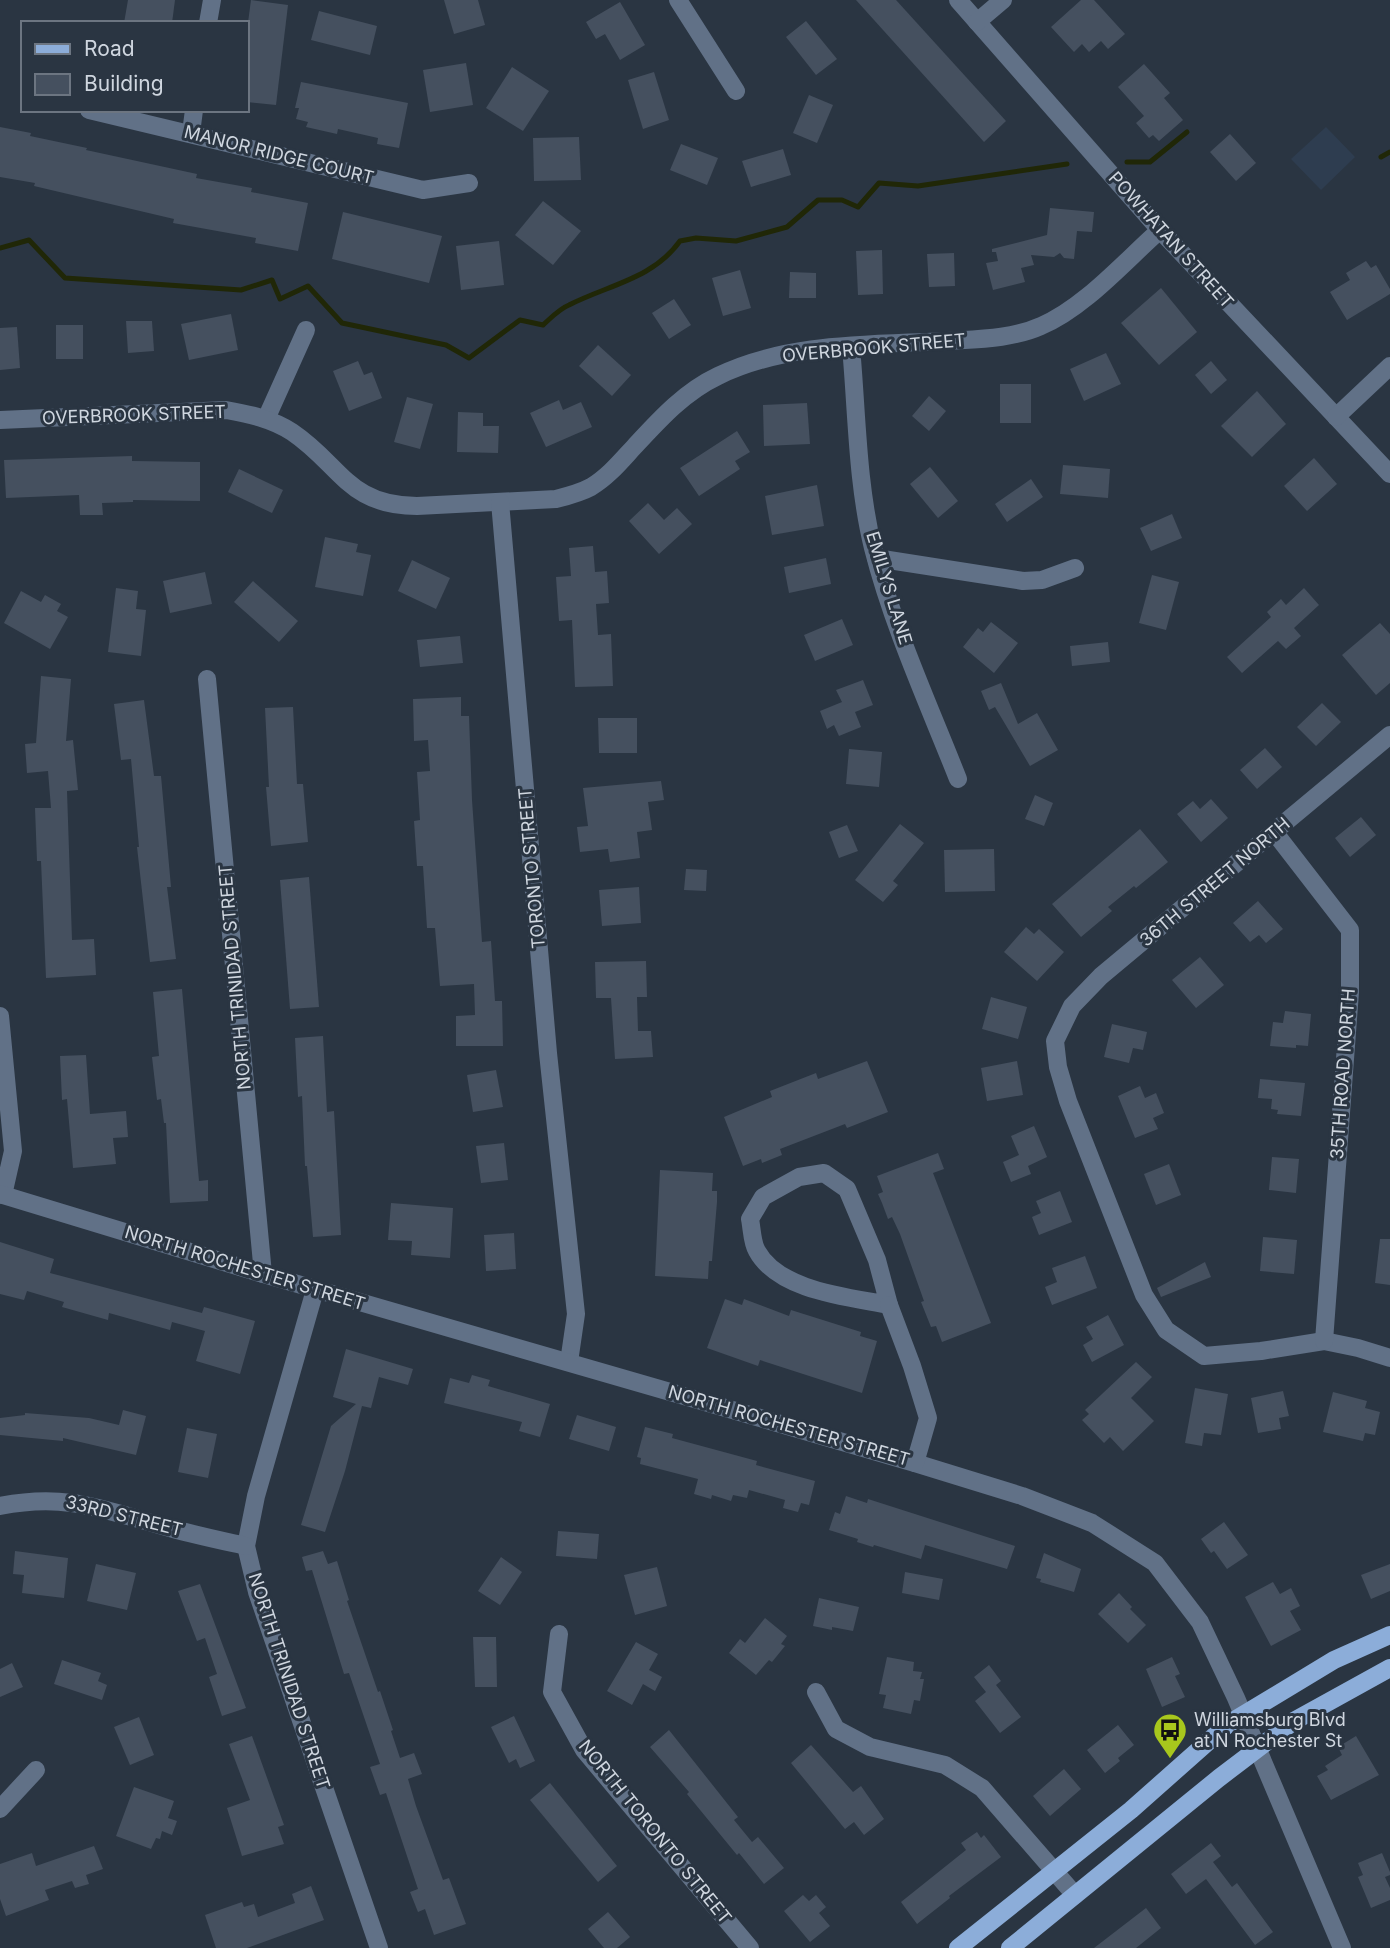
<svg xmlns="http://www.w3.org/2000/svg" width="1390" height="1948" font-family="Inter,sans-serif">
  <style>
    .built { fill: #2e3d50 }
    .lines { fill: none; stroke-linecap: round; stroke-linejoin: round }
    .stream { stroke: #202707; stroke-width: 5 }
    .building { fill: #45505f }
    .minor { stroke: #617187; stroke-width: 18 }
    .major { stroke: #8cadd9; stroke-width: 18 }
    .labels { text-anchor: middle; stroke-width: 6; stroke-linejoin: round; paint-order: stroke }
    .street-label { font-size: 18px; fill: #cfd6df; stroke: #2a3542 }
    .poi-label { font-size: 18px; fill: #cfd6df; stroke: #2a3542; text-anchor: start }
  </style>
  <rect width="100%" height="100%" fill="#2a3542"/>
  <!-- built -->
  <path class="built" d="M1326,127L1355,157L1321,190L1291,159Z"/>
  <g class="lines">
    <!-- stream -->
    <g class="stream">
      <path d="M1381,157L1390,152"/>
      <path d="M1127,162H1150L1187,132"/>
      <path d="M0,248L29,240L65,278L241,290L272,280L280,299L308,286L342,323L446,345L469,358L520,320L543,325C551,318 559,309 569,305C608,285 653,279 680,241L696,238L736,241L787,227L818,200H842L858,207L879,183L918,186L1067,164"/>
    </g>
  </g>
  <!-- building -->
  <g class="building">
    <path d="M128,0H175L172,23H124Z"/>
    <path d="M251,0L288,5L276,105L247,102V30Z"/>
    <path d="M444,0H478L485,25L454,34Z"/>
    <path d="M856,0H896L1006,121L984,142Z"/>
    <path d="M1081,0H1094L1125,34L1108,49L1101,41L1089,52L1082,44L1074,52L1051,27Z"/>
    <path d="M620,2L645,45L620,60L605,34L596,39L586,22Z"/>
    <path d="M319,11L377,26L370,55L311,40Z"/>
    <path d="M806,21L837,59L816,75L786,37Z"/>
    <path d="M466,63L473,105L430,112L423,70Z"/>
    <path d="M1144,64L1170,93L1164,98L1183,120L1159,141L1153,135L1149,138L1136,123L1144,116L1118,87Z"/>
    <path d="M512,67L549,91L523,131L486,108Z"/>
    <path d="M654,72L669,120L643,129L628,80Z"/>
    <path d="M301,82L408,103L399,148L377,144L378,138L338,129L337,134L306,127L308,122L296,119L299,108H295Z"/>
    <path d="M809,95L833,105L817,143L793,133Z"/>
    <path d="M0,127L31,133L30,136L87,148L86,150L197,174L196,178L252,188L251,192L308,203L298,251L255,243L256,238L173,223L174,219L34,186L35,183L0,177Z"/>
    <path d="M1230,134L1256,163L1236,181L1210,152Z"/>
    <path d="M579,137L581,180L534,181L533,138Z"/>
    <path d="M681,144L718,158L707,185L670,170Z"/>
    <path d="M783,149L791,175L751,187L742,161Z"/>
    <path d="M543,201L581,231L553,265L515,235Z"/>
    <path d="M1050,208L1094,212L1092,232L1077,231L1074,259L1064,258L1060,253L1054,257L1031,255L1034,265L1021,268L1025,282L993,290L986,263L998,261L996,252H992V249L1047,235Z"/>
    <path d="M343,212L442,236L429,283L332,259Z"/>
    <path d="M499,241L504,285L461,290L456,246Z"/>
    <path d="M882,250L883,294L858,295L856,251Z"/>
    <path d="M954,253L955,286L929,287L927,254Z"/>
    <path d="M1366,261L1371,268L1376,265L1390,289V294L1347,320L1330,292L1350,280L1346,273Z"/>
    <path d="M740,270L751,308L723,316L712,278Z"/>
    <path d="M790,272L816,273V298H789Z"/>
    <path d="M1161,288L1197,332L1159,365L1121,323Z"/>
    <path d="M674,299L691,325L669,339L652,313Z"/>
    <path d="M231,314L238,350L189,360L181,324Z"/>
    <path d="M126,321H152L154,351L128,353Z"/>
    <rect x="56" y="325" width="27" height="34"/>
    <path d="M17,327L20,368L0,370V328Z"/>
    <path d="M598,345L631,375L612,396L579,366Z"/>
    <path d="M1106,353L1121,384L1084,401L1070,369Z"/>
    <path d="M358,361L364,375L372,372L382,398L349,411L333,371Z"/>
    <path d="M1211,361L1227,380L1211,394L1195,375Z"/>
    <rect x="1000" y="384" width="31" height="39"/>
    <path d="M1257,391L1286,424L1252,457L1221,426Z"/>
    <path d="M929,396L946,411L929,431L912,416Z"/>
    <path d="M407,397L433,404L420,449L394,442Z"/>
    <path d="M559,400L563,410L581,402L592,427L546,447L530,413Z"/>
    <path d="M807,403L810,444L764,446L763,405Z"/>
    <path d="M458,412L483,413V426H499L498,453L457,452Z"/>
    <path d="M737,431L750,452L735,461L740,469L699,496L680,468Z"/>
    <path d="M132,456V461L200,462V501L133,500V502L102,503L103,515H80L79,495L6,498L4,460Z"/>
    <path d="M1314,458L1337,484L1307,511L1284,486Z"/>
    <path d="M1063,465L1110,469L1108,498L1060,494Z"/>
    <path d="M930,467L958,501L938,518L910,484Z"/>
    <path d="M239,469L283,490L272,513L228,492Z"/>
    <path d="M1031,479L1043,497L1007,522L995,504Z"/>
    <path d="M817,485L824,526L772,535L765,496Z"/>
    <path d="M648,503L664,520L677,508L692,524L659,554L629,521Z"/>
    <path d="M1172,514L1182,538L1151,551L1140,528Z"/>
    <path d="M325,537L358,544L356,552L371,555L363,596L315,587Z"/>
    <path d="M593,546L595,572L607,571L609,603L596,604L598,635L611,634L613,686L575,687L572,620L559,621L556,577L571,576L569,548Z"/>
    <path d="M826,558L831,584L789,593L784,567Z"/>
    <path d="M412,560L450,578L436,609L398,591Z"/>
    <path d="M205,572L212,604L170,613L163,581Z"/>
    <path d="M1152,575L1179,582L1166,630L1139,623Z"/>
    <path d="M253,581L298,621L279,642L234,602Z"/>
    <path d="M116,588L138,591L136,609L146,610L141,656L108,652Z"/>
    <path d="M1304,588L1319,605L1294,628L1301,636L1286,649L1278,641L1242,673L1227,657L1271,617L1267,612L1281,599L1286,605Z"/>
    <path d="M21,591L41,602L45,595L61,604L57,611L68,617L50,649L4,623Z"/>
    <path d="M842,619L853,645L815,661L804,635Z"/>
    <path d="M991,622L1018,643L994,673L963,647L978,628L983,632Z"/>
    <path d="M1380,623L1390,634V683L1376,695L1342,655Z"/>
    <path d="M460,636L463,663L420,667L417,640Z"/>
    <path d="M1108,642L1110,662L1072,666L1070,646Z"/>
    <path d="M41,676L71,679L66,741L73,740L78,790L67,791L72,940L94,939L96,975L46,978L41,861H37L35,808H51L48,771L27,773L25,744L36,743Z"/>
    <path d="M863,680L873,705L855,712L861,727L839,736L834,725L827,729L820,711L842,702L836,690Z"/>
    <path d="M1001,683L1018,724L1037,713L1058,750L1030,766L995,707L989,710L981,691Z"/>
    <path d="M461,697V716H469L472,800L482,942L491,941L495,1001H502L503,1046H456V1016L475,1015L474,984L440,986L435,928H427L423,866H417L414,821L420,820L417,772L430,771L428,740L414,741L413,699Z"/>
    <path d="M144,700L154,776H161L171,887H167L176,959L150,962L137,847H139L131,759L121,760L114,704Z"/>
    <path d="M1322,703L1341,722L1316,746L1297,727Z"/>
    <path d="M293,707L297,784H303L308,842L271,846L266,787H269L265,708Z"/>
    <path d="M598,718H637V753H599Z"/>
    <path d="M1265,748L1282,767L1257,789L1240,770Z"/>
    <path d="M849,749L882,752L879,787L846,784Z"/>
    <path d="M661,781L664,800L648,802L652,830L637,832L640,858L610,862L608,849L580,852L577,827L588,826L583,788Z"/>
    <path d="M1035,795L1053,803L1044,826L1025,819Z"/>
    <path d="M1211,799L1228,818L1201,842L1177,814L1193,801L1200,809Z"/>
    <path d="M1361,817L1376,835L1350,857L1335,838Z"/>
    <path d="M900,824L924,843L893,881L898,885L883,902L855,880Z"/>
    <path d="M847,825L858,851L839,858L829,832Z"/>
    <path d="M1140,829L1168,862L1136,888L1134,886L1108,907L1112,911L1081,937L1052,904Z"/>
    <path d="M994,849L995,891L945,892L944,850Z"/>
    <path d="M686,869L707,870L706,891L684,890Z"/>
    <path d="M309,877L319,1007L290,1009L280,880Z"/>
    <path d="M639,887L641,923L602,926L599,890Z"/>
    <path d="M1258,901L1283,929L1266,943L1259,935L1250,942L1233,923Z"/>
    <path d="M1026,927L1034,934L1039,929L1064,952L1037,981L1004,952Z"/>
    <path d="M1200,957L1224,985L1196,1008L1172,980Z"/>
    <path d="M646,961L647,997H637L638,1031H651L653,1057L615,1059L611,998H596L595,962Z"/>
    <path d="M182,989L199,1181L208,1180V1201L170,1203L166,1123H164L161,1099L157,1100L152,1057L159,1056L153,992Z"/>
    <path d="M991,997L1027,1007L1018,1039L982,1029Z"/>
    <path d="M1285,1011L1311,1014L1308,1046L1296,1045V1048L1270,1046L1273,1022L1283,1023Z"/>
    <path d="M1112,1024L1147,1032L1143,1050L1133,1048L1129,1063L1104,1057Z"/>
    <path d="M323,1036L327,1112L334,1111L341,1235L313,1237L307,1166H305L302,1096L298,1097L295,1038Z"/>
    <path d="M86,1055L90,1114L126,1111L128,1137L113,1138L116,1164L73,1168L67,1099L62,1100L60,1056Z"/>
    <path d="M867,1061L888,1112L847,1128L845,1124L780,1149L782,1155L762,1163L761,1159L743,1166L724,1117L772,1097L770,1091L816,1073L818,1079Z"/>
    <path d="M1017,1061L1023,1095L987,1101L981,1068Z"/>
    <path d="M496,1070L503,1107L473,1112L467,1075Z"/>
    <path d="M1260,1079L1305,1083L1301,1116L1277,1114L1278,1110L1271,1109L1272,1099L1258,1098Z"/>
    <path d="M1140,1086L1145,1098L1156,1093L1164,1113L1153,1118L1158,1129L1135,1138L1118,1096Z"/>
    <path d="M1034,1126L1047,1157L1028,1166L1031,1174L1011,1182L1003,1162L1019,1155L1011,1136Z"/>
    <path d="M504,1143L508,1180L481,1183L476,1146Z"/>
    <path d="M938,1153L944,1169L933,1173L991,1323L942,1342L936,1326L931,1327L921,1302L924,1301L900,1234L892,1217L888,1219L882,1203L878,1194L883,1192L877,1176Z"/>
    <path d="M1272,1157L1299,1159L1296,1193L1269,1190Z"/>
    <path d="M1169,1164L1181,1195L1156,1205L1144,1174Z"/>
    <path d="M660,1170L713,1173L712,1191H717V1202L712,1261H709L708,1279L655,1276Z"/>
    <path d="M1060,1191L1072,1222L1039,1235L1032,1217L1041,1213L1036,1201Z"/>
    <path d="M391,1203L453,1208L450,1258L411,1255L412,1241L388,1240Z"/>
    <path d="M514,1233L516,1269L486,1271L484,1235Z"/>
    <path d="M1263,1237L1297,1240L1294,1274L1260,1271Z"/>
    <path d="M1380,1239H1390V1285L1375,1283Z"/>
    <path d="M0,1242L54,1259L50,1273L202,1313L204,1307L255,1321L240,1374L196,1361L205,1331L172,1322L170,1330L109,1313L108,1320L62,1307L64,1302L27,1291L24,1300L0,1294Z"/>
    <path d="M1085,1256L1097,1288L1052,1305L1045,1287L1057,1282L1052,1268Z"/>
    <path d="M1205,1262L1211,1277L1161,1297L1157,1288Z"/>
    <path d="M725,1299L742,1305L744,1299L789,1316L791,1310L861,1332L860,1336L877,1341L862,1393L760,1360L758,1366L707,1348Z"/>
    <path d="M1108,1315L1124,1345L1092,1362L1083,1345L1093,1339L1086,1327Z"/>
    <path d="M346,1349L413,1369L408,1385L379,1377L371,1408L362,1406L345,1471L325,1532L301,1525L331,1426L356,1404L333,1397Z"/>
    <path d="M1136,1362L1152,1377L1131,1398L1154,1421L1123,1451L1110,1437L1104,1443L1082,1420L1089,1414L1085,1410Z"/>
    <path d="M472,1375L490,1380L488,1386L550,1404L540,1437L519,1431L522,1422L444,1403L450,1378L469,1383Z"/>
    <path d="M1195,1388L1228,1394L1221,1435L1204,1433L1202,1446L1185,1443Z"/>
    <path d="M1283,1391L1289,1416L1279,1418L1281,1429L1258,1433L1251,1398Z"/>
    <path d="M1333,1392L1367,1401L1365,1408L1380,1412L1375,1435L1365,1433L1363,1441L1323,1432Z"/>
    <path d="M123,1410L146,1416L136,1455L63,1438V1441L0,1435V1418L25,1415V1413L89,1418L119,1425Z"/>
    <path d="M577,1415L616,1427L609,1451L569,1439Z"/>
    <path d="M645,1427L673,1434L672,1438L757,1461L756,1465L815,1481L809,1505L801,1503L798,1512L783,1508L785,1500L749,1490L747,1498L733,1495L731,1501L712,1495L711,1499L694,1494L698,1479L640,1464L641,1458L637,1457Z"/>
    <path d="M187,1428L217,1434L208,1478L178,1472Z"/>
    <path d="M846,1496L867,1503L868,1499L1015,1546L1007,1569L925,1545L921,1559L874,1545L873,1547L857,1542L858,1539L829,1530L835,1512L840,1514Z"/>
    <path d="M1224,1522L1248,1555L1227,1569L1214,1551L1211,1553L1201,1539Z"/>
    <path d="M558,1531L599,1534L597,1559L556,1556Z"/>
    <path d="M15,1551L68,1558L64,1598L22,1593L24,1575L13,1574Z"/>
    <path d="M323,1551L328,1564L337,1561L349,1600L347,1601L378,1692L380,1691L393,1730L391,1731L400,1758L414,1753L422,1774L408,1779L416,1806L443,1880L449,1878L466,1924L434,1935L425,1909L418,1912L410,1892L418,1889L386,1793L380,1795L370,1767L380,1764L349,1673L344,1674L312,1570L306,1571L302,1557Z"/>
    <path d="M1044,1553L1081,1569L1074,1592L1040,1582L1041,1579L1036,1578Z"/>
    <path d="M501,1557L522,1572L500,1605L478,1591Z"/>
    <path d="M96,1564L136,1573L127,1610L87,1601Z"/>
    <path d="M1390,1564V1591L1371,1599L1361,1575Z"/>
    <path d="M657,1567L667,1606L635,1615L624,1575Z"/>
    <path d="M905,1572L943,1579L939,1600L902,1593Z"/>
    <path d="M1273,1582L1280,1594L1291,1588L1300,1606L1290,1611L1301,1630L1271,1646L1245,1597Z"/>
    <path d="M200,1584L246,1708L222,1716L209,1677L217,1674L205,1638L197,1641L178,1591Z"/>
    <path d="M1119,1593L1132,1607L1130,1609L1146,1625L1128,1643L1098,1614Z"/>
    <path d="M819,1598L859,1607L853,1631L832,1627V1630L813,1626Z"/>
    <path d="M765,1618L787,1636L781,1644L785,1646L772,1662L769,1660L756,1675L729,1653L740,1639L745,1643Z"/>
    <path d="M473,1637H496L497,1687H475Z"/>
    <path d="M636,1642L658,1654L649,1670L662,1677L655,1691L643,1684L632,1705L607,1691Z"/>
    <path d="M887,1657L914,1662L913,1671L922,1672L920,1679H924L920,1701L914,1700L911,1714L883,1708L886,1695L879,1694Z"/>
    <path d="M1172,1657L1180,1674L1175,1676L1185,1697L1162,1707L1146,1669Z"/>
    <path d="M62,1660L101,1673L98,1681L107,1685L102,1700L54,1684Z"/>
    <path d="M12,1663L23,1687L0,1697V1669Z"/>
    <path d="M989,1665L1001,1681L996,1685L1021,1717L1000,1733L975,1701L986,1692L974,1677Z"/>
    <path d="M514,1716L535,1761L520,1768L516,1759L509,1763L491,1727Z"/>
    <path d="M139,1717L154,1755L130,1765L114,1727Z"/>
    <path d="M1118,1725L1134,1745L1118,1758L1120,1761L1105,1773L1087,1750Z"/>
    <path d="M669,1730L738,1817L734,1820L752,1842L758,1837L784,1868L764,1884L739,1853L737,1855L687,1794L689,1792L650,1747Z"/>
    <path d="M252,1736L284,1825L278,1827L284,1844L242,1856L227,1808L250,1800L229,1744Z"/>
    <path d="M1356,1736L1379,1775L1331,1800L1317,1776L1328,1770L1325,1766L1342,1755L1338,1747Z"/>
    <path d="M811,1745L853,1792L861,1786L884,1819L864,1835L854,1822L845,1829L791,1763Z"/>
    <path d="M1064,1769L1081,1789L1050,1816L1033,1796Z"/>
    <path d="M550,1783L617,1866L598,1882L530,1800Z"/>
    <path d="M134,1787L174,1801L168,1818L177,1821L172,1835L162,1831L160,1839L156,1838L151,1849L116,1836Z"/>
    <path d="M977,1832L981,1838L984,1835L1001,1857L949,1896L950,1898L917,1924L901,1902L966,1850L961,1843Z"/>
    <path d="M1211,1843L1221,1856L1213,1862L1232,1887L1237,1883L1273,1932L1255,1945L1206,1879L1186,1894L1171,1874Z"/>
    <path d="M94,1846L103,1869L86,1875L89,1884L75,1888L72,1881L45,1890L49,1900L6,1916L0,1899V1864L32,1853L36,1866Z"/>
    <path d="M1382,1853L1390,1872V1875L1385,1877L1390,1888V1900L1371,1908L1358,1877L1363,1875L1358,1863Z"/>
    <path d="M311,1886L324,1920L247,1948H216L205,1915L242,1902L244,1907L254,1904L258,1917L295,1903L292,1894Z"/>
    <path d="M803,1895L809,1901L816,1895L826,1907L819,1913L830,1926L810,1942L784,1911Z"/>
    <path d="M1146,1908L1161,1928L1136,1948H1094Z"/>
    <path d="M608,1912L630,1937L617,1948H604L588,1929Z"/>
  </g>
  <g class="lines">
    <!-- minor -->
    <g class="minor">
      <path d="M678,0L736,91"/>
      <path d="M958,0L1160,230L1390,474"/>
      <path d="M977,22L1003,0"/>
      <path d="M208,23L212,0"/>
      <path d="M89,110L423,190L469,183"/>
      <path d="M191,133L194,110"/>
      <path d="M851,347C857,413 857,483 873,548C893,627 928,703 958,779"/>
      <path d="M1336,417L1390,366"/>
      <path d="M266,419L306,330"/>
      <path d="M0,420L226,410C249,414 272,419 292,432C341,465 348,506 417,506L556,499C568,496 580,493 591,487C608,477 621,461 634,447C659,420 684,392 718,376C788,342 871,345 947,341C978,339 1012,339 1041,326C1084,308 1125,261 1160,230"/>
      <path d="M500,502L548,1053L576,1314L569,1362"/>
      <path d="M876,558L1023,581L1042,580L1075,568"/>
      <path d="M207,679L263,1274"/>
      <path d="M1390,735L1101,976L1072,1006L1055,1041L1058,1067L1068,1101L1144,1295L1166,1330L1204,1356L1261,1351L1324,1341L1358,1348L1390,1358"/>
      <path d="M1275,833L1350,930V992L1324,1341"/>
      <path d="M0,1016L13,1151L3,1195"/>
      <path d="M824,1173L847,1189L877,1260L889,1305C848,1297 779,1291 757,1251C752,1243 752,1229 750,1219L763,1197L799,1177Z"/>
      <path d="M0,1194L263,1274L915,1463L1022,1496L1092,1523L1155,1563L1200,1622L1236,1698L1342,1948"/>
      <path d="M315,1290L256,1496L246,1546L257,1592L379,1948"/>
      <path d="M889,1305L912,1366L928,1418L915,1463"/>
      <path d="M0,1506C66,1493 101,1509 163,1526C190,1534 219,1540 246,1546"/>
      <path d="M559,1634L552,1692L584,1750L750,1948"/>
      <path d="M816,1692L836,1729L870,1747L945,1765L982,1788L1075,1895"/>
      <path d="M0,1809L36,1770"/>
    </g>
    <!-- major -->
    <g class="major">
      <path d="M958,1948L1131,1810L1228,1724L1334,1660L1390,1635"/>
      <path d="M1010,1948L1219,1778L1294,1721L1390,1668"/>
    </g>
  </g>
  <!-- icons -->
  <defs>
    <g id="bus-pin" transform="scale(1.75)"><path d="M0 17L-7.5 6A9.5 9.5 0 1 1 7.5 6Z" fill="#a8c71d" stroke="#2a3542"/><path d="M-5-6H5V4H4V6H2V4H-2V6H-4V4H-5ZM-3.5-4V0h7V-4ZM-3.5 1.2v1.5H-2V1.2ZM2 1.2v1.5H3.5V1.2Z" fill="#111"/></g>
  </defs>
  <g fill-rule="evenodd">
    <use href="#bus-pin" x="1170" y="1730"/>
  </g>
  <g class="labels">
    <!-- street labels -->
    <g class="street-label">
      <text transform="translate(279 155) rotate(14)" y="6">MANOR RIDGE COURT</text>
      <text transform="translate(1171 240) rotate(48)" y="6">POWHATAN STREET</text>
      <text transform="translate(874 348) rotate(-5)" y="6">OVERBROOK STREET</text>
      <text transform="translate(134 415) rotate(-2)" y="6">OVERBROOK STREET</text>
      <text transform="translate(889 588) rotate(73)" y="6">EMILYS LANE</text>
      <text transform="translate(532 868) rotate(-95)" y="6">TORONTO STREET</text>
      <text transform="translate(1215 882) rotate(-40)" y="6">36TH STREET NORTH</text>
      <text transform="translate(235 977) rotate(-95)" y="6">NORTH TRINIDAD STREET</text>
      <text transform="translate(1343 1074) rotate(-86)" y="6">35TH ROAD NORTH</text>
      <text transform="translate(245 1268) rotate(17)" y="6">NORTH ROCHESTER STREET</text>
      <text transform="translate(789 1426) rotate(16)" y="6">NORTH ROCHESTER STREET</text>
      <text transform="translate(124 1516) rotate(14)" y="6">33RD STREET</text>
      <text transform="translate(289 1681) rotate(72)" y="6">NORTH TRINIDAD STREET</text>
      <text transform="translate(655 1832) rotate(51)" y="6">NORTH TORONTO STREET</text>
    </g>
    <!-- poi labels -->
    <g class="poi-label">
      <text x="1194" y="1726">Williamsburg Blvd<tspan x="1194" dy="21">at N Rochester St</tspan></text>
    </g>
  </g>
  <!-- legend -->
  <rect x="21" y="21" width="228" height="91" fill="#2a3542" stroke="#6c7581" stroke-width="2"/>
  <rect x="35" y="44" width="35" height="10" fill="#8cadd9" stroke="#6c7581" stroke-width="2"/>
  <text x="84" y="56" font-size="21" fill="#cfd6df">Road</text>
  <rect x="35" y="74" width="35" height="21" fill="#45505f" stroke="#6c7581" stroke-width="2"/>
  <text x="84" y="91" font-size="21" fill="#cfd6df">Building</text>
</svg>
